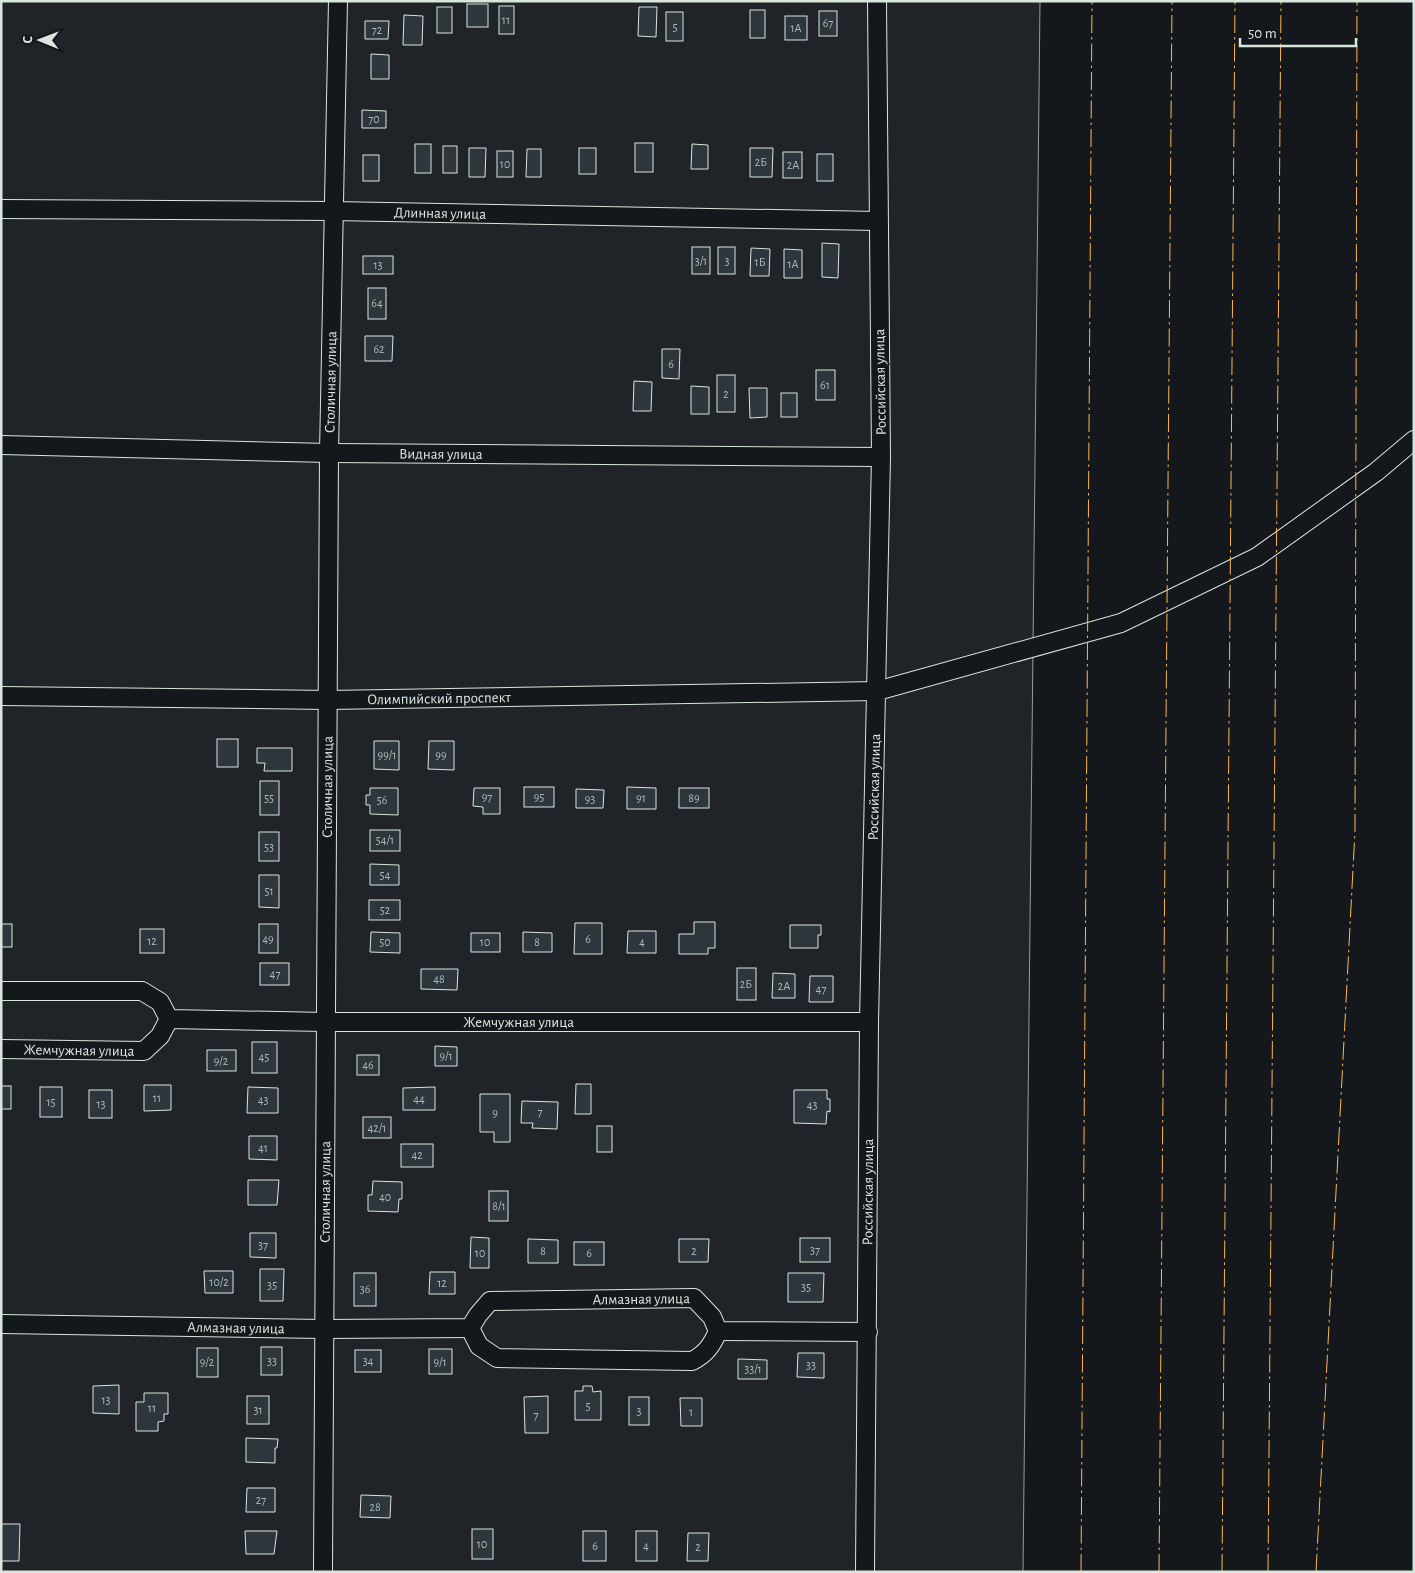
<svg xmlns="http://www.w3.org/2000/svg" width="1415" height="1573" font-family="'Alegreya Sans',sans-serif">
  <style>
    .green { fill: #202428; stroke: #939e99 }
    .building { fill: #2c363c; stroke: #d8e6dc }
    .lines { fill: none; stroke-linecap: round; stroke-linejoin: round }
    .minor-casing { stroke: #d8e6dc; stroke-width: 20 }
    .minor { stroke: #14181c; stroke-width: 18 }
    .power { stroke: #ffb74d; stroke-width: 1; stroke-dasharray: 18 4 2.5 4; stroke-linecap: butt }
    .labels { text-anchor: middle; stroke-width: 4; stroke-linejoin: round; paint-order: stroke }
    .number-label { font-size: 12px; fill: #adbab4 }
    .street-label { font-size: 15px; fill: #d8e6dc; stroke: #14181c }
  </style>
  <rect width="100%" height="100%" fill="#14181c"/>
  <!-- green -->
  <path class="green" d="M1,1H1040L1023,1572H1Z"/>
  <!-- building -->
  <g class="building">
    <rect x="467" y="4" width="21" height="23"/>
    <rect x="499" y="6" width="15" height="28"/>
    <rect x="437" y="7" width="15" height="26"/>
    <path d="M639,7H657L656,37L638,36Z"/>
    <rect x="750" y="10" width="15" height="28"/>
    <rect x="819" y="11" width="18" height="25"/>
    <rect x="666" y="12" width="17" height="29"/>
    <path d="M404,15L423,16L422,45H403Z"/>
    <rect x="785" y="16" width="22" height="24"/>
    <path d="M365,21H389L388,39H365Z"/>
    <path d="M371,54L389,55V79H371Z"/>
    <path d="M362,110L386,111V128H362Z"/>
    <rect x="635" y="143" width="18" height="29"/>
    <rect x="415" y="144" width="16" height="29"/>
    <path d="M692,144L708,145V169H691Z"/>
    <rect x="443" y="146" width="14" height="27"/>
    <path d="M469,148H486L485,177H469Z"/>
    <rect x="579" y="148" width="17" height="26"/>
    <path d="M750,148H773L772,177H750Z"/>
    <path d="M527,149H541V177H526Z"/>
    <rect x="497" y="151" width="16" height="26"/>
    <rect x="783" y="152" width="19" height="26"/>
    <rect x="817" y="154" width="16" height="27"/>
    <rect x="363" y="155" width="16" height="26"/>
    <path d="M822,243L839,244L838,278L822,277Z"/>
    <rect x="692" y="247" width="18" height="27"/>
    <rect x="718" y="247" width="17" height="27"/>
    <path d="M751,248L770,249L769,276H750Z"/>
    <path d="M784,249L802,250V278H784Z"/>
    <rect x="363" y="256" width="30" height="18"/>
    <rect x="368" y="288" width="18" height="31"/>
    <path d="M365,336H393L392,361H365Z"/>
    <path d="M662,349H680L679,379L662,378Z"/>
    <rect x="816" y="370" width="19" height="30"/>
    <rect x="717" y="375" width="18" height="37"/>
    <path d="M634,381L652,382L651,411H633Z"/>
    <path d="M691,386L709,387V414H691Z"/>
    <path d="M749,388H767V417L750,418Z"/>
    <rect x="781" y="393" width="16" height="24"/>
    <rect x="217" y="739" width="21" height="28"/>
    <path d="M374,741H399V770L374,769Z"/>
    <path d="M429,741H454V770L428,769Z"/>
    <path d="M257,748H292V771H264L265,763H257Z"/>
    <rect x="260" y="781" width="19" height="34"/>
    <rect x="524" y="787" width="30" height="20"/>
    <path d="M627,787L656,788V809H627Z"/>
    <path d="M370,788H398V815L370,814V805H366V795H370Z"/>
    <path d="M474,788H500V814H483V807L473,806Z"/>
    <rect x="679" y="788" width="30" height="20"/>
    <path d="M576,789L604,790L603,808H576Z"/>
    <rect x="370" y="830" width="30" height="21"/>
    <rect x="259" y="832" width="20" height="29"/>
    <path d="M370,864L399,865V885H370Z"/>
    <path d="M259,875H279V908L259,907Z"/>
    <rect x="369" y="900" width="31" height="20"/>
    <path d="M694,922H715V948H708V954H679V934H694Z"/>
    <path d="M575,923H602V954H574Z"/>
    <rect x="1" y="924" width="11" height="23"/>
    <rect x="259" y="924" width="19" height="29"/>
    <path d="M790,925H821V935H818V948H790Z"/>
    <rect x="140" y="929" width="24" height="24"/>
    <path d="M628,931H656V953H627Z"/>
    <path d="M371,932L400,933V953L370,952Z"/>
    <path d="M523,932L552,933V952H523Z"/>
    <rect x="471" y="933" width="29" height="19"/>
    <rect x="260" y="963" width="29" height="22"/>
    <rect x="737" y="968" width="19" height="32"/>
    <path d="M421,969H458L457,990L421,989Z"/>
    <path d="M773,973L795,974V998H772Z"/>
    <path d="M810,976H833V1002H809Z"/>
    <rect x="252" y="1042" width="25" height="31"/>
    <path d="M435,1046L457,1047V1066H435Z"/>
    <rect x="207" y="1050" width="29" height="21"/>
    <rect x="357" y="1055" width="22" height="20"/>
    <path d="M576,1084H591V1114H575Z"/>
    <path d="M144,1085H171V1110L144,1111Z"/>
    <rect x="1" y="1086" width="10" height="23"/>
    <rect x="40" y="1087" width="22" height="30"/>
    <path d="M248,1087L278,1088V1113H247Z"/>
    <path d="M435,1087V1110H403V1088Z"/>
    <rect x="89" y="1090" width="23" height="28"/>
    <path d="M794,1090H827V1099H830V1112L827,1111L826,1124L794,1123Z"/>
    <path d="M480,1094H510V1142H494V1132H480Z"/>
    <path d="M522,1101L558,1102L557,1129L532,1128L533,1123H521Z"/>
    <rect x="363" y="1117" width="28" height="21"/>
    <rect x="597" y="1126" width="15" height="26"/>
    <path d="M249,1136H277V1160L249,1159Z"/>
    <rect x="401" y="1144" width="32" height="23"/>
    <path d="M248,1180H279L277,1205H248Z"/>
    <path d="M373,1181L402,1182V1199H399L398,1212L368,1211V1195H372Z"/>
    <rect x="489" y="1191" width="19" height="30"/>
    <path d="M250,1233H276V1258L250,1257Z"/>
    <path d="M471,1237L489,1238V1268H470Z"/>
    <rect x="800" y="1238" width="30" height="24"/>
    <path d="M528,1239L558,1240V1263H528Z"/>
    <path d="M679,1239H709L708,1262H679Z"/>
    <rect x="574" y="1242" width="30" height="23"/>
    <path d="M260,1269H284L283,1301H260Z"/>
    <path d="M204,1271H233V1293H205Z"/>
    <path d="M430,1272H455V1294H429Z"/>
    <rect x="354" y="1273" width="22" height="33"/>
    <path d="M788,1273H824L823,1302H788Z"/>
    <rect x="261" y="1347" width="21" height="28"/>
    <rect x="197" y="1348" width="21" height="29"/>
    <rect x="429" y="1349" width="23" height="25"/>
    <rect x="355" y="1350" width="26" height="22"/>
    <path d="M798,1353H824V1378L797,1377Z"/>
    <path d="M738,1359L767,1360V1379H738Z"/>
    <path d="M119,1385V1414L93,1413V1386Z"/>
    <path d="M583,1386H592L593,1392L601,1391V1420H575V1391H583Z"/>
    <path d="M144,1393H168V1414H164V1421L158,1422V1431H136V1402H144Z"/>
    <rect x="247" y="1396" width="22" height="28"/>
    <path d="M548,1396V1433H525L524,1397Z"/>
    <rect x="629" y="1397" width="20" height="28"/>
    <path d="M680,1398H702V1426H681Z"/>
    <path d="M246,1438L278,1439L277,1448H275V1463L246,1462Z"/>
    <path d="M247,1488H275V1512H246Z"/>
    <path d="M361,1495L391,1496L390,1518L360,1517Z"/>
    <path d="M1,1524H20L19,1561H1Z"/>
    <rect x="472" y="1529" width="21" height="30"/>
    <path d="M245,1531H277L274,1554H246Z"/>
    <rect x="583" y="1531" width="23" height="30"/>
    <rect x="636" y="1531" width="21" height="30"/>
    <path d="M688,1533H709L708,1561H687Z"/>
  </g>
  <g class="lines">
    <!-- minor casing -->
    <g class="minor-casing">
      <g id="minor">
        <path id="s1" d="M1,209L332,211L878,221"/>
        <path id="s2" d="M1,445L329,453L881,457"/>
        <path id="s3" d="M1,696L328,700L877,691L1121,623L1257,557L1376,472L1414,440"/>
        <path id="s4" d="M1,991H142L160,1002L169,1019L326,1022H869"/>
        <path id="s5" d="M1,1049L144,1051L160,1036L169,1019"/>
        <path id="s6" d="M1,1324L324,1329L470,1328L478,1315L490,1301L694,1298L712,1317L718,1331L868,1332"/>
        <path d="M470,1328L479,1346L497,1358L692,1361C706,1354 712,1345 718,1331"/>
        <path id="s7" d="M323,1572L329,453L338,1"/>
        <path id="s8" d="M865,1572L869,1022L881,457L877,1"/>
      </g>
    </g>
    <!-- minor -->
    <use href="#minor" class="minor"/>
    <!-- power -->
    <g class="power">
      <path d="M1081,1572L1092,1"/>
      <path d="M1159,1572L1172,1"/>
      <path d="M1222,1572L1235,1"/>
      <path d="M1268,1572L1281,1"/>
      <path d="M1316,1572L1355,831L1357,1"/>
    </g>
  </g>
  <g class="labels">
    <!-- number labels -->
    <g class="number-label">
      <text x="506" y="24">11</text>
      <text x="828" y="27">67</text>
      <text x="675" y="31">5</text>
      <text x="796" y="32">1А</text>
      <text x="377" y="34">72</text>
      <text x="374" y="123">70</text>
      <text x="761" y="166">2Б</text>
      <text x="505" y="168">10</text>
      <text x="793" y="169">2А</text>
      <text x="701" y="265">3/1</text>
      <text x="727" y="265">3</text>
      <text x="760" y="266">1Б</text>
      <text x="793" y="268">1А</text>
      <text x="378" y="269">13</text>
      <text x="377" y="307">64</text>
      <text x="379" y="353">62</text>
      <text x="671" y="368">6</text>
      <text x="825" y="389">61</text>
      <text x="726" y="398">2</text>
      <text x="387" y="759">99/1</text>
      <text x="441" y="759">99</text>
      <text x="487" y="801">97</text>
      <text x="539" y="801">95</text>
      <text x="269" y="802">55</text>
      <text x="641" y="802">91</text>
      <text x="694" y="802">89</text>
      <text x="590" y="803">93</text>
      <text x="382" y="804">56</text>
      <text x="385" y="844">54/1</text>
      <text x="269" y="851">53</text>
      <text x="385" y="879">54</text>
      <text x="269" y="895">51</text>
      <text x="385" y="914">52</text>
      <text x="268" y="943">49</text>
      <text x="588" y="943">6</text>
      <text x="152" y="945">12</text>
      <text x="385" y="946">50</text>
      <text x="485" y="946">10</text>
      <text x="537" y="946">8</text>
      <text x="642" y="946">4</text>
      <text x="275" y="978">47</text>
      <text x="439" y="983">48</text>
      <text x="746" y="988">2Б</text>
      <text x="784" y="990">2А</text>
      <text x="821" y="993">47</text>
      <text x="446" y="1060">9/1</text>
      <text x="264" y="1061">45</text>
      <text x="221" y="1065">9/2</text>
      <text x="368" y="1069">46</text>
      <text x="157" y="1102">11</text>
      <text x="419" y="1103">44</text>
      <text x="263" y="1104">43</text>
      <text x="51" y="1106">15</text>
      <text x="101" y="1108">13</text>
      <text x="812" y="1109">43</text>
      <text x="540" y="1116">7</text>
      <text x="495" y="1117">9</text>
      <text x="377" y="1132">42/1</text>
      <text x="263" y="1152">41</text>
      <text x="417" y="1159">42</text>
      <text x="385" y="1201">40</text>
      <text x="499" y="1210">8/1</text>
      <text x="263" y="1249">37</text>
      <text x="815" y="1254">37</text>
      <text x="543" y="1255">8</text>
      <text x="694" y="1255">2</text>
      <text x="480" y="1257">10</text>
      <text x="589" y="1257">6</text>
      <text x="219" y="1286">10/2</text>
      <text x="442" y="1287">12</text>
      <text x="272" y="1289">35</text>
      <text x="806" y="1291">35</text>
      <text x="365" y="1293">36</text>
      <text x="272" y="1365">33</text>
      <text x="368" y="1365">34</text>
      <text x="207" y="1366">9/2</text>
      <text x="440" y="1366">9/1</text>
      <text x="811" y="1369">33</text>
      <text x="753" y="1373">33/1</text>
      <text x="106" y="1404">13</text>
      <text x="588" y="1410">5</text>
      <text x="152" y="1412">11</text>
      <text x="258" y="1414">31</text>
      <text x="639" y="1415">3</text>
      <text x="691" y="1416">1</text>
      <text x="536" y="1419">7</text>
      <text x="261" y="1504">27</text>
      <text x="375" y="1511">28</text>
      <text x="482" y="1548">10</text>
      <text x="595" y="1550">6</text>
      <text x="646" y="1550">4</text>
      <text x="698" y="1551">2</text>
    </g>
    <!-- street labels -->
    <g class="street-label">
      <text dy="5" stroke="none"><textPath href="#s1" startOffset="439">Длинная улица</textPath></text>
      <text dy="5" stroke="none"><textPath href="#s7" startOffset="1190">Столичная улица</textPath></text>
      <text transform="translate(880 382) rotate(-91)" y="5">Российская улица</text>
      <text dy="5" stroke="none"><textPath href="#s2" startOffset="440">Видная улица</textPath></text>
      <text dy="5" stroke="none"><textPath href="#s3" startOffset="438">Олимпийский проспект</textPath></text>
      <text dy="5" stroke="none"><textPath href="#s7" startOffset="785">Столичная улица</textPath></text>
      <text dy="5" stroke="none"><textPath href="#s8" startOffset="785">Российская улица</textPath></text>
      <text dy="5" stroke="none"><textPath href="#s4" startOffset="531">Жемчужная улица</textPath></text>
      <text dy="5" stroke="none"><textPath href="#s5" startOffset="78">Жемчужная улица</textPath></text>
      <text dy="5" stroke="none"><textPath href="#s7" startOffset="380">Столичная улица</textPath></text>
      <text dy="5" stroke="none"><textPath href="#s8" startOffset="380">Российская улица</textPath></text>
      <text dy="5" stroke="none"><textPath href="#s6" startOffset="654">Алмазная улица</textPath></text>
      <text dy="5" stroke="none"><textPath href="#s6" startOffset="235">Алмазная улица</textPath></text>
    </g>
  </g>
  <!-- border -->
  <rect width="1415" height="1573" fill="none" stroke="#d8e6dc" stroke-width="5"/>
  <!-- north arrow -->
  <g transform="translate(40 40) rotate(271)" stroke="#14181c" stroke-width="4" paint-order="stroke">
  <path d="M0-4L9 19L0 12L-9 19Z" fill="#d8e6dc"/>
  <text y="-8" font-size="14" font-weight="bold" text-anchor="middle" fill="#d8e6dc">С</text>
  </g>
  <!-- scale -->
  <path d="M1240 38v8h116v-8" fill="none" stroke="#d8e6dc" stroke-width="2.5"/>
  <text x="1248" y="38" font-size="15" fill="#d8e6dc" stroke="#14181c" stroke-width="4" paint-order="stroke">50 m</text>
</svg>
